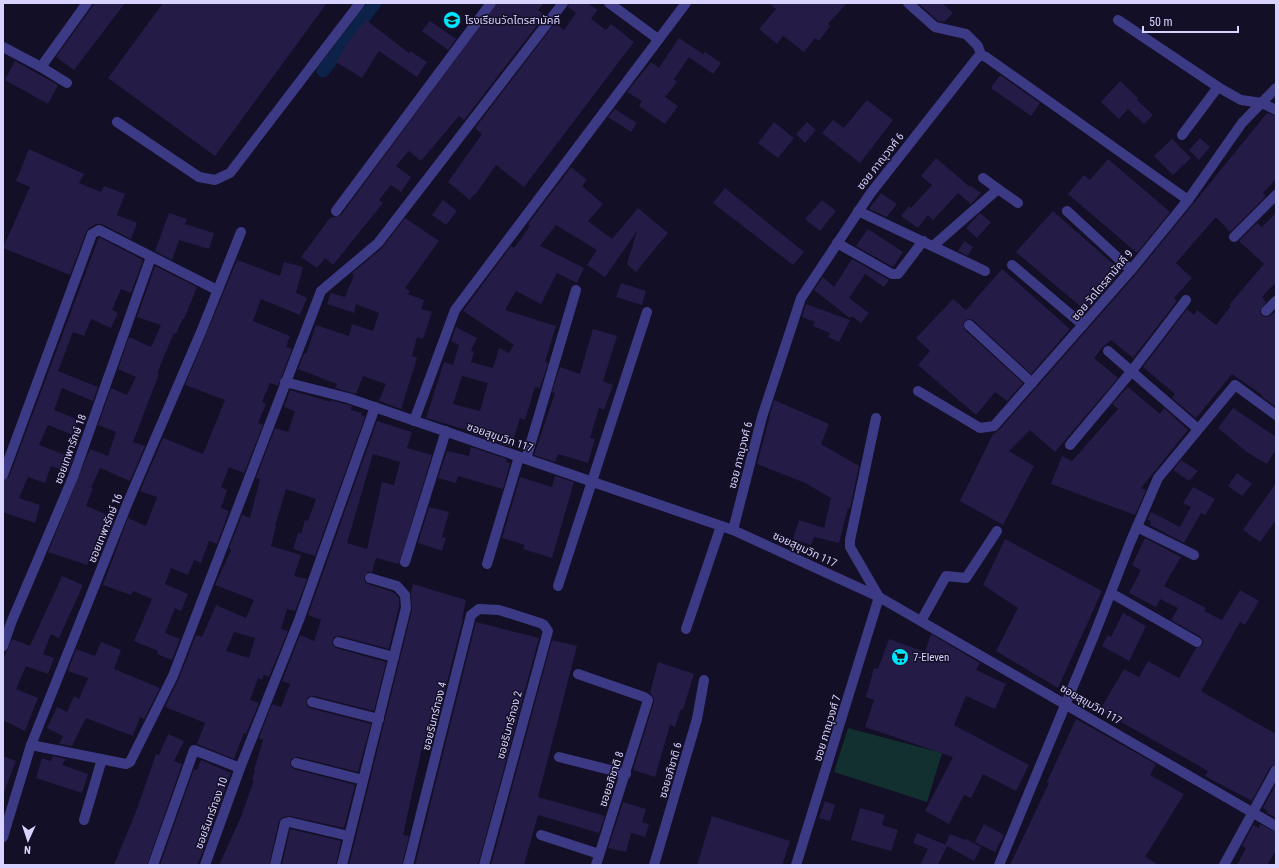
<svg xmlns="http://www.w3.org/2000/svg" width="1279" height="868" font-family="'Roboto Condensed','Noto Sans Thai',sans-serif">
  <style>
    .green { fill: #12302f }
    .lines { fill: none; stroke-linecap: round; stroke-linejoin: round }
    .canal { stroke: #0c2248; stroke-width: 13 }
    .building { fill: #241b47; fill-rule: evenodd }
    .minor { stroke: #3d3a85; stroke-width: 10 }
    .labels { text-anchor: middle; stroke-width: 3; stroke-linejoin: round; paint-order: stroke }
    .poi-label { font-size: 11px; fill: #d9d4ff; stroke: #130f26; text-anchor: start }
    .street-label { font-size: 11px; fill: #d9d4ff; stroke: #130f26 }
  </style>
  <rect width="100%" height="100%" fill="#130f26"/>
  <!-- green -->
  <path class="green" d="M848,728L942,753L927,802L834,772Z"/>
  <g class="lines">
    <!-- canal -->
    <path class="canal" d="M323,71L375,3"/>
  </g>
  <!-- building -->
  <g class="building">
    <path d="M95,3H125L74,70L56,57Z"/>
    <path d="M163,3H327L215,156L108,78Z"/>
    <path d="M497,3H544L538,10L545,15L464,120L459,116L421,161L409,151L396,166L411,177L401,192L391,185L379,200L383,203L333,265L325,258L317,268L301,257L330,218L341,215Z"/>
    <path d="M569,3H587L598,10L591,19L606,30L611,24L634,42L524,187L496,165L475,195L474,194L470,200L448,182L482,134L475,128L555,23L564,30L576,13L568,7Z"/>
    <path d="M769,3H847L828,24L830,26L819,41L815,38L804,52L783,36L777,44L759,29L776,9Z"/>
    <path d="M918,3H942L953,13L944,22L938,21Z"/>
    <path d="M366,20L409,53L410,51L427,62L417,77L379,51L362,78L336,62L348,42Z"/>
    <path d="M430,21L456,39L448,50L422,31Z"/>
    <path d="M679,38L703,54L705,52L721,63L713,74L689,57L674,79L677,82L665,97L678,106L665,124L639,106L642,101L627,92L651,62L659,68Z"/>
    <path d="M15,61L58,85L48,104L5,80Z"/>
    <path d="M1000,75L1040,103L1031,116L991,88Z"/>
    <path d="M1120,81L1138,98L1137,100L1153,115L1144,124L1128,109L1119,119L1101,102Z"/>
    <path d="M867,100L893,120L860,163L822,133L833,120L844,128Z"/>
    <path d="M615,109L637,123L631,132L608,117Z"/>
    <path d="M1267,113L1276,116V179L1263,193L1266,196L1230,232L1216,217L1176,263L1192,278L1174,298L1177,301L1133,358L1111,340L1103,347L1094,358L1118,378L1055,452L1030,430L1009,451L1034,466L1003,525L960,501L993,434L999,430L1136,274Z"/>
    <path d="M774,122L794,138L778,158L758,143Z"/>
    <path d="M807,122L816,130L805,143L796,134Z"/>
    <path d="M1200,138L1210,147L1199,160L1189,150Z"/>
    <path d="M1172,139L1191,158L1173,175L1154,156Z"/>
    <path d="M29,149L84,174L79,183L101,192L104,186L125,194L117,215L137,223L131,239L102,224H96L89,228L86,232L70,275L3,248L30,187L16,181Z"/>
    <path d="M936,158L970,187L971,186L981,193L971,204L958,193L933,220L928,215L918,228L901,216L909,206L911,208L932,185L921,176Z"/>
    <path d="M1108,159L1170,212L1137,253L1068,194L1084,175L1090,180Z"/>
    <path d="M571,167L587,180L582,186L603,204L588,221L612,239L638,208L668,233L636,272L627,264L637,231L605,277L587,265L597,250L556,225L540,246L584,268L577,283L557,273L541,304L516,291L505,310L556,326L545,362L548,363L540,388L535,387L525,420L520,418L511,447L473,434L474,432L426,418L444,362L453,365L459,345L451,341L456,327L477,338L471,351L474,352L471,362L493,368L499,348L509,353L514,345L463,311L511,246L514,248L530,226L528,224ZM462,376L488,383L480,411L453,404Z"/>
    <path d="M725,188L804,252L793,265L713,203Z"/>
    <path d="M881,193L897,204L887,217L869,209Z"/>
    <path d="M443,200L457,211L446,225L432,215Z"/>
    <path d="M822,200L836,211L820,231L805,219Z"/>
    <path d="M1053,211L1121,271L1086,311L1016,252Z"/>
    <path d="M169,213L187,219L185,224L214,233L209,249L179,240L172,260L155,251Z"/>
    <path d="M980,213L991,222L977,238L966,228Z"/>
    <path d="M1276,213V282L1262,297L1266,302L1260,310L1261,315L1265,317L1270,316L1276,311V407L1261,396L1262,395L1232,374L1196,418L1172,398L1175,394L1143,367L1187,309L1194,315L1197,310L1216,325L1231,306L1229,305L1264,264L1239,241L1257,223L1262,227Z"/>
    <path d="M405,218L439,241L405,288L410,291L408,294L424,300L421,309L432,312L423,339L417,337L412,356L417,358L401,409L379,401L386,384L363,376L356,394L335,388L337,384L298,369L304,354H306L316,325L349,336L352,324L373,331L379,313L356,304L354,313L327,304L331,293L345,297L354,275L351,274L382,248Z"/>
    <path d="M868,229L903,252L893,267L856,246Z"/>
    <path d="M99,237L143,260L131,293L121,289L112,310L118,313L111,328L91,319L84,336L73,332L58,371L98,387L93,401L62,388L54,410L79,420L73,435L48,425L39,445L73,458L68,472L51,466L45,483L28,477L19,498L40,505L35,523L3,512V481L9,477Z"/>
    <path d="M964,241L973,247L968,256L958,251Z"/>
    <path d="M852,259L889,280L884,287L865,274L849,298L869,313L861,323L852,316L850,318L814,290L823,277L834,287Z"/>
    <path d="M237,260L280,276L284,262L303,267L296,293L307,298L300,315L261,299L253,321L290,336L286,347L292,349L278,386L270,383L262,402L266,404L258,423L263,425L244,473L229,467L221,487L227,490L221,508L229,511L217,544L209,541L201,563L194,560L188,575L171,568L165,584L188,594L181,611L175,608L165,633L180,639L172,660L157,654L158,651L134,641L152,599L133,591L131,595L103,585L128,518L146,526L157,497L140,491L163,438L203,454L225,400L185,385Z"/>
    <path d="M155,266L197,287L184,319L183,318L176,334L174,333L165,354L157,374H159L133,442L145,446L130,481L100,468L91,488L93,489L86,506L115,518L107,538L99,535L87,565L48,552L90,449L108,456L116,432L98,425L111,388L127,395L136,377L118,369L129,337L151,347L161,325L137,317Z"/>
    <path d="M1002,269L1070,329L1031,374L973,320L970,319L965,320L963,324L965,330L1023,383L1007,401L995,392L976,415L918,365L930,351L916,338L953,299L966,310Z"/>
    <path d="M621,283L646,291L642,305L616,297Z"/>
    <path d="M806,304L850,320L839,342L828,337L830,333L813,326L815,322L802,317Z"/>
    <path d="M593,329L617,336L603,381L613,385L604,410L599,408L590,438L595,439L588,463L558,454L555,462L534,455L555,393L552,392L560,367L580,374Z"/>
    <path d="M1128,387L1160,414L1164,408L1188,430L1141,488L1146,490L1135,515L1051,484L1062,456L1072,461L1118,409L1112,404Z"/>
    <path d="M290,390L331,402V400L352,406L351,410L362,413L361,415L365,417L315,556L293,549L298,533L301,534L305,520L308,521L316,499L286,489L275,526H276L271,546L301,555L294,576L307,579L295,611L287,609L281,629L288,631L269,677L264,675L262,680L258,678L250,700L259,703L246,734L244,733L234,759L197,744L205,723L165,707L179,678L196,635L202,637L216,605L246,618L254,600L215,585L231,550L229,548L242,515L250,518L260,479L256,478L275,428L288,432L295,411L284,407ZM234,632L255,638L249,658L226,651Z"/>
    <path d="M774,400L829,424L821,444L859,466L850,509L848,508L839,543L814,537L811,545L793,539L799,520L824,528L831,498L805,483L757,464Z"/>
    <path d="M1233,408L1276,437V449L1267,464L1248,453L1218,428Z"/>
    <path d="M377,421L412,432L407,448L432,455L399,564L376,558L372,572H368L364,577L365,582L368,584L393,592L399,598V607L389,649L340,636L334,637L332,641L333,646L336,648L386,662L374,711L314,696L308,697L306,701L307,706L310,708L371,724L358,772L298,757L292,758L290,762L291,767L294,769L355,785L344,828L290,816L283,817L279,821L269,865H219L241,817L254,780L252,779L255,770H254L263,740L259,738L272,704L281,707L290,684L282,681L300,635L314,641L321,620L308,615ZM373,454L400,462L394,485L382,482L367,549L347,543Z"/>
    <path d="M471,447L507,459L506,462L510,463L503,489L458,476L456,483L438,478L447,451L469,456Z"/>
    <path d="M1181,460L1198,471L1189,481L1173,470Z"/>
    <path d="M1237,473L1252,484L1242,496L1228,486Z"/>
    <path d="M555,476L574,482L552,558L523,549L525,545L502,538L520,477L552,487Z"/>
    <path d="M1276,483V520L1260,542L1243,530Z"/>
    <path d="M1193,487L1215,499L1205,515L1201,513L1184,543L1150,525L1151,521L1147,520L1151,512L1180,527L1191,507L1183,503Z"/>
    <path d="M429,507L449,512L442,537L446,538L442,551L418,543Z"/>
    <path d="M1145,538L1181,557L1164,586L1206,608L1204,611L1222,620L1240,590L1259,601L1245,625L1240,622L1201,691L1276,734V764L1270,767L1252,801L1205,776L1208,771L1100,710L1124,669L1139,677L1148,661L1179,678L1196,648L1203,645V642L1201,637L1171,620L1178,608L1160,599L1156,607L1129,593L1141,570L1132,565Z"/>
    <path d="M1005,539L1102,591L1058,688L996,651L1018,608L983,585Z"/>
    <path d="M62,576L83,585L59,638L51,634L43,654L54,658L48,674L26,666L16,689L38,698L25,731L3,720V660L12,639L30,646Z"/>
    <path d="M413,584L466,600L462,619H463L432,741L424,739L403,835L409,836L402,865H349L412,610L411,592Z"/>
    <path d="M1123,613L1146,626L1129,661L1102,646L1108,635L1111,637Z"/>
    <path d="M476,622L539,638L478,865H415Z"/>
    <path d="M931,634L980,663L976,670L1006,684L995,709L966,696L954,725L1029,765L1016,791L983,774L971,798L964,795L949,824L925,811L953,757L865,727L874,700L866,697L874,668L878,669L889,639L925,652Z"/>
    <path d="M552,640L577,646L538,797L605,816L599,833L538,815L524,865H491Z"/>
    <path d="M101,642L121,650L114,669L160,688L144,719L140,717L133,736L86,718L72,746L59,744L63,736L47,728L57,707L67,712L74,696L79,699L88,678L68,671L76,649L95,656Z"/>
    <path d="M658,662L694,674L683,710L681,709L675,727L670,725L655,777L633,770L654,702V698L650,693Z"/>
    <path d="M1076,719L1156,764L1150,775L1184,794L1145,857L1159,865H1010L1049,783L1047,782Z"/>
    <path d="M168,734L184,741L174,761L182,764L147,865H114L137,809L156,754L159,755Z"/>
    <path d="M3,756L16,761L4,792H3Z"/>
    <path d="M53,756L66,759L62,765L88,774L82,793L36,778L42,758L51,761Z"/>
    <path d="M201,760L231,773L204,849L197,865H160L194,769L197,770Z"/>
    <path d="M1276,784V818L1267,813L1268,811L1263,808Z"/>
    <path d="M825,801L835,805L830,821L819,818Z"/>
    <path d="M623,802L646,809L642,822L649,824L645,837L631,833L626,852L608,848Z"/>
    <path d="M860,808L885,815L882,825L898,830L891,851L851,840Z"/>
    <path d="M712,816L790,841L782,865H697Z"/>
    <path d="M984,824L1004,835L995,852L975,842Z"/>
    <path d="M1260,824L1276,832V850L1267,865H1237L1246,848L1242,846L1253,825L1259,828Z"/>
    <path d="M290,829L341,841L336,865H282Z"/>
    <path d="M917,833L946,845H945L950,834L965,840L966,839L981,847L974,861L947,846L938,865H920L928,849L913,843Z"/>
  </g>
  <g class="lines">
    <!-- minor -->
    <g class="minor">
      <path d="M609,3L658,39"/>
      <path d="M908,3L935,27L966,34L978,46L981,55"/>
      <path d="M1118,20L1218,87L1241,100L1262,103L1276,110"/>
      <path d="M3,47L41,67L67,83"/>
      <path d="M41,67L87,3"/>
      <path d="M117,122L199,177L215,180L230,173L360,3"/>
      <path d="M1182,135L1218,87"/>
      <path d="M983,178L998,189"/>
      <path d="M336,211L491,3"/>
      <path d="M858,211L985,271"/>
      <path d="M1067,211L1131,270"/>
      <path d="M1234,237L1276,195"/>
      <path d="M837,243L892,274H898L923,241"/>
      <path d="M933,246L998,189L1018,203"/>
      <path d="M1012,265L1083,325"/>
      <path d="M1266,311L1276,301"/>
      <path d="M969,325L1032,383"/>
      <path d="M1108,351L1198,429"/>
      <path d="M285,382L348,398L733,530L879,597L1276,826"/>
      <path d="M918,391L980,428L994,426L1131,270L1188,200L1242,123L1276,88"/>
      <path d="M414,421L455,310L686,3"/>
      <path d="M1070,445L1131,372L1186,300"/>
      <path d="M526,459L576,290"/>
      <path d="M3,475L92,234L99,230L217,290"/>
      <path d="M1137,527L1194,555"/>
      <path d="M733,530L762,417L801,298L870,194L977,58L981,55L986,57L1188,200"/>
      <path d="M405,562L446,431"/>
      <path d="M487,564L519,457"/>
      <path d="M558,586L647,312"/>
      <path d="M1111,593L1197,642"/>
      <path d="M921,621L946,576L966,578L997,531"/>
      <path d="M686,629L721,526"/>
      <path d="M338,642L394,657"/>
      <path d="M3,646L11,623L73,477L151,257"/>
      <path d="M578,674L644,697L648,700L596,865"/>
      <path d="M312,702L379,719"/>
      <path d="M31,745L126,764L130,762L173,676L321,291L378,243L563,3"/>
      <path d="M559,757L626,774"/>
      <path d="M296,763L363,780"/>
      <path d="M84,820L102,759"/>
      <path d="M541,835L599,854"/>
      <path d="M3,837L31,745L128,502L201,332L241,232"/>
      <path d="M153,865L194,750L240,768"/>
      <path d="M205,865L240,768L299,620L375,407"/>
      <path d="M275,865L285,823L289,822L349,836"/>
      <path d="M342,865L406,608L405,595L397,586L370,578"/>
      <path d="M408,865L471,615L479,609L499,610L540,623L544,625L548,631L484,865"/>
      <path d="M654,865L697,719L704,680"/>
      <path d="M796,865L879,597L850,547V540L876,418"/>
      <path d="M999,865L1095,633L1130,543L1158,478L1235,385L1276,415"/>
      <path d="M1224,865L1276,770"/>
    </g>
  </g>
  <!-- icons -->
  <defs>
    <g id="school-disc" transform="scale(0.9)"><circle r="9.5" fill="#00e5ff" stroke="#130f26"/><path d="M0-5L7-2L0 1L-7-2ZM-4 1L0 2.5L4 1V4Q0 6-4 4Z" fill="#111"/></g>
    <g id="supermarket-disc" transform="scale(0.9)"><circle r="9.5" fill="#00e5ff" stroke="#130f26"/><path d="M-6-5.5h2.5l.6 2H6L4.5 2H-2.5L-4.4-4H-6ZM-1.5 3.2a1.3 1.3 0 1 0 .1 0ZM3 3.2a1.3 1.3 0 1 0 .1 0Z" fill="#111"/></g>
  </defs>
  <g fill-rule="evenodd">
    <use href="#school-disc" x="452" y="20"/>
    <use href="#supermarket-disc" x="900" y="657"/>
  </g>
  <g class="labels">
    <!-- poi labels -->
    <g class="poi-label">
      <text x="465" y="24">โรงเรียนวัดไตรสามัคคี</text>
      <text x="913" y="661">7-Eleven</text>
    </g>
    <!-- street labels -->
    <g class="street-label">
      <text transform="translate(880 161) rotate(-52)" y="4">ซอย ภาณุวงศ์ 6</text>
      <text transform="translate(1102 285) rotate(-50)" y="4">ซอย วัดไตรสามัคคี 9</text>
      <text transform="translate(500 437) rotate(19)" y="4">ซอยสุขุมวิท 117</text>
      <text transform="translate(70 449) rotate(-70)" y="4">ซอยเทพารักษ์ 18</text>
      <text transform="translate(740 455) rotate(-76)" y="4">ซอย ภาณุวงศ์ 6</text>
      <text transform="translate(105 528) rotate(-68)" y="4">ซอยเทพารักษ์ 16</text>
      <text transform="translate(805 549) rotate(25)" y="4">ซอยสุขุมวิท 117</text>
      <text transform="translate(1091 704) rotate(30)" y="4">ซอยสุขุมวิท 117</text>
      <text transform="translate(434 716) rotate(-76)" y="4">ซอยรินทร์ทอง 4</text>
      <text transform="translate(509 725) rotate(-75)" y="4">ซอยรินทร์ทอง 2</text>
      <text transform="translate(827 728) rotate(-73)" y="4">ซอย ภาณุวงศ์ 7</text>
      <text transform="translate(670 770) rotate(-74)" y="4">ซอยอภิชาติ 6</text>
      <text transform="translate(611 779) rotate(-72)" y="4">ซอยอภิชาติ 8</text>
      <text transform="translate(211 813) rotate(-70)" y="4">ซอยรินทร์ทอง 10</text>
    </g>
  </g>
  <!-- border -->
  <rect width="1279" height="868" fill="none" stroke="#d9d4ff" stroke-width="8"/>
  <!-- north arrow -->
  <g transform="translate(28 840) rotate(183)" stroke="#130f26" stroke-width="3" paint-order="stroke">
  <path d="M0-3L7 15L0 10L-7 15Z" fill="#d9d4ff"/>
  <text y="-6" font-size="11" font-weight="bold" text-anchor="middle" fill="#d9d4ff">N</text>
  </g>
  <!-- scale -->
  <path d="M1143 26v6h95v-6" fill="none" stroke="#d9d4ff" stroke-width="2"/>
  <text x="1149" y="26" font-size="12" fill="#d9d4ff" stroke="#130f26" stroke-width="3" paint-order="stroke">50 m</text>
</svg>
